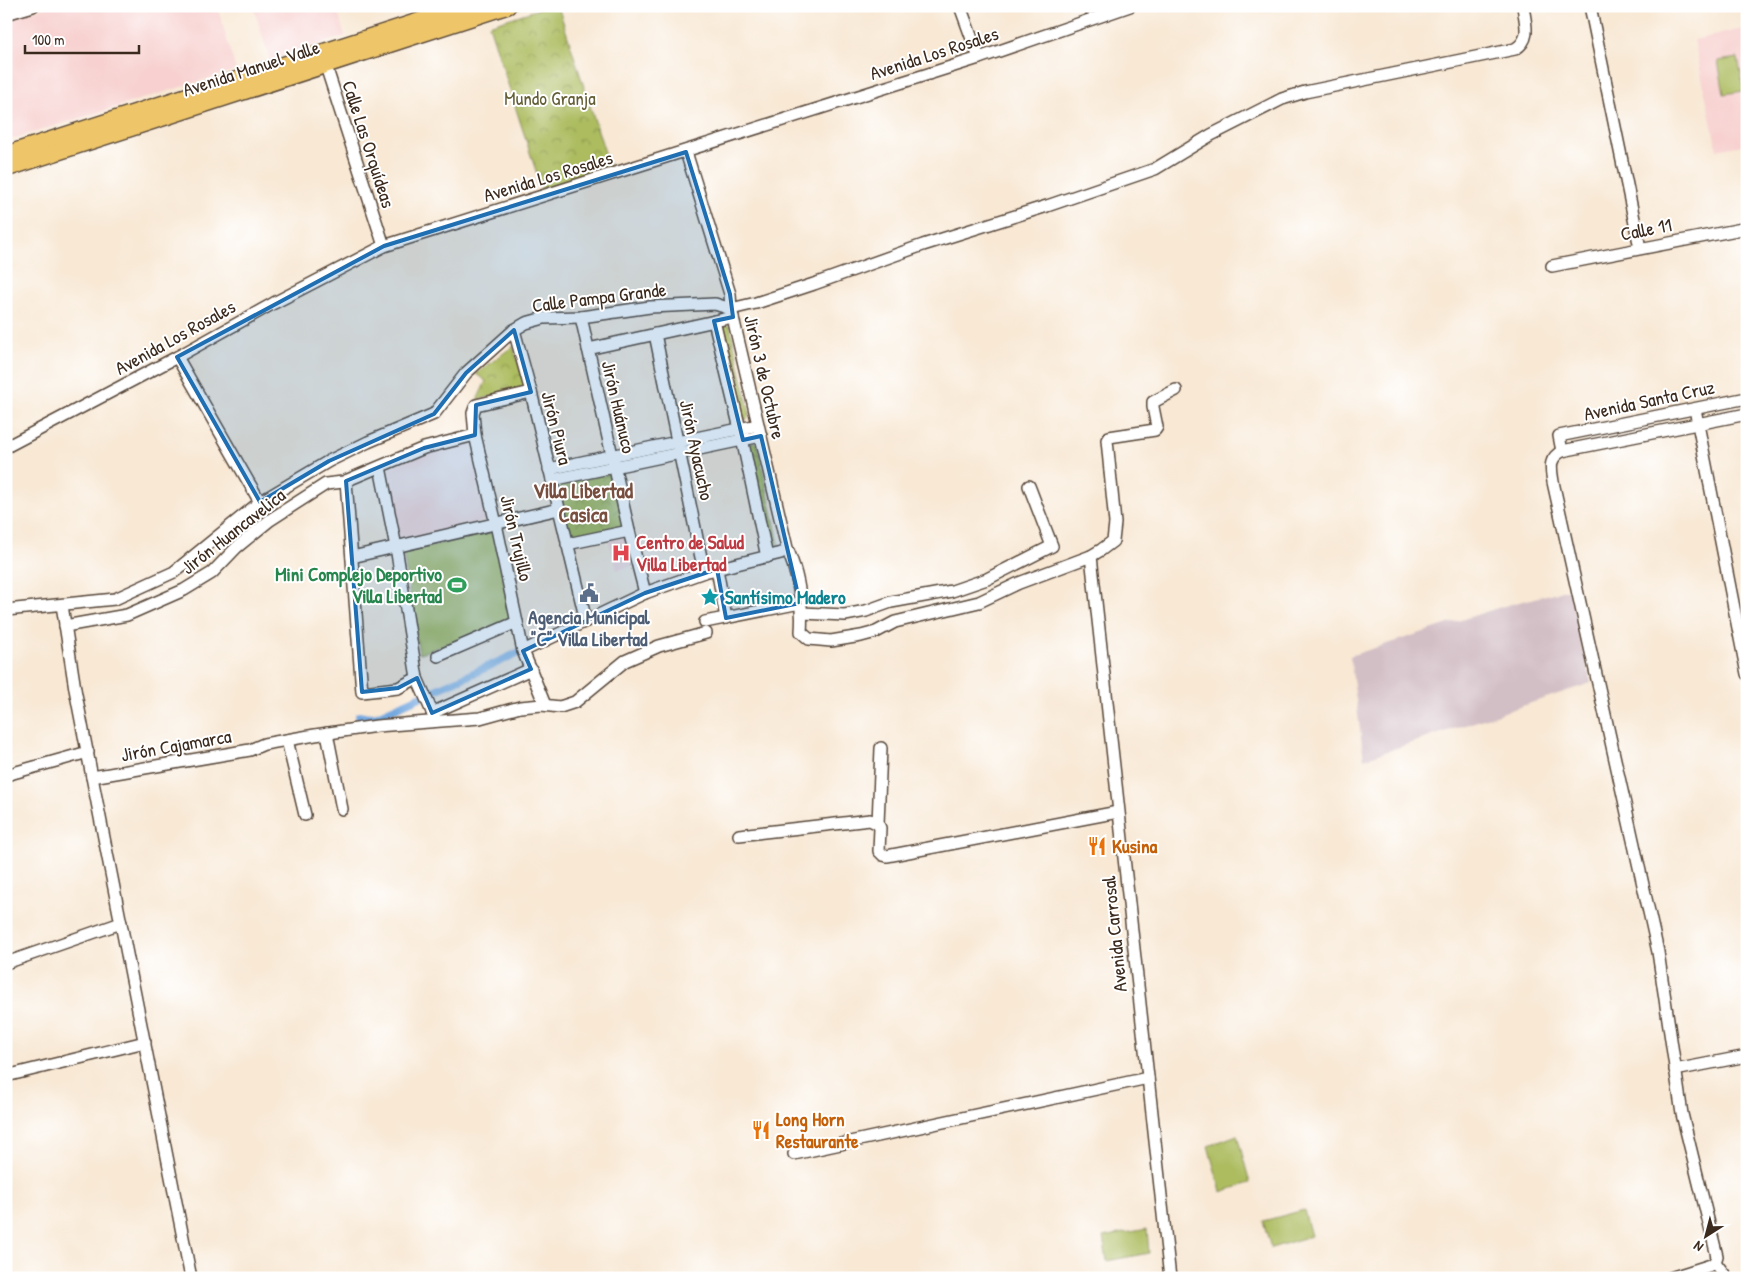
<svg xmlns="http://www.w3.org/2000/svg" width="1753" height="1284" font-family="'Patrick Hand',sans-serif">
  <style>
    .built { fill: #f7d0cf }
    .industrial { fill: #d2bec5 }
    .grass { fill: #acbc5f; stroke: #74733e }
    .park { fill: url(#park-crowns); stroke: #74733e }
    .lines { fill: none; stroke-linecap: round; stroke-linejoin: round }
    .canal { stroke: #72a7df; stroke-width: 8 }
    .minor-casing { stroke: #574639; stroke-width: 14 }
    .major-casing { stroke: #574639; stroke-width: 18 }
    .minor { stroke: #fff; stroke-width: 11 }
    .major { stroke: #eec569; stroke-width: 15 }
    .marked { fill: #1f6fb2; fill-opacity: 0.2; stroke: #1f6fb2; stroke-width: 4; stroke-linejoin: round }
    .labels { text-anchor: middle; stroke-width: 4; stroke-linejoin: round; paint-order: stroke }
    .street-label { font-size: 19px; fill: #3b2a1e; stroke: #fff }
    .park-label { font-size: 19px; fill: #635d35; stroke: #fff }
    .health-label { font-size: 19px; font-weight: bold; fill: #be3a42; stroke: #fff; text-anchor: start }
    .leisure-label { font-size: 19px; font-weight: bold; fill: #27864d; stroke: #fff; text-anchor: end }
    .culture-label { font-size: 19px; font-weight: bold; fill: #0d838f; stroke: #fff; text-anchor: start }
    .service-label { font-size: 19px; font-weight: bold; fill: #4e5e75; stroke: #fff }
    .food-label { font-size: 19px; font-weight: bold; fill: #c56008; stroke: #fff; text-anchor: start }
    .quarter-label { font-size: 21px; font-weight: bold; fill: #784e3f; stroke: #fff }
  </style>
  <defs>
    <pattern id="park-crowns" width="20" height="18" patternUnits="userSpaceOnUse" patternTransform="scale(1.25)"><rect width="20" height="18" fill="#acbc5f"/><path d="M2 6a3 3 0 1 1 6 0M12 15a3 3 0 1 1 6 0" fill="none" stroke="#8d994e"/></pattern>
  </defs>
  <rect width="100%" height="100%" fill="#fff"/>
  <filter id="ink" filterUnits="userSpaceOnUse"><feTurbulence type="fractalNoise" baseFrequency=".02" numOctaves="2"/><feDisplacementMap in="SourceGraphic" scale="10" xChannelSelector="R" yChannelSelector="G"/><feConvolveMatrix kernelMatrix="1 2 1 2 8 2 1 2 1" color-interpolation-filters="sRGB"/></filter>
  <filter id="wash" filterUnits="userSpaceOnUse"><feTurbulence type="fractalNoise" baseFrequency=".0096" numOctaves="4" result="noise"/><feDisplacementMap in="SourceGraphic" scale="20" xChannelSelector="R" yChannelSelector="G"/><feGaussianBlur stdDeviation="1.12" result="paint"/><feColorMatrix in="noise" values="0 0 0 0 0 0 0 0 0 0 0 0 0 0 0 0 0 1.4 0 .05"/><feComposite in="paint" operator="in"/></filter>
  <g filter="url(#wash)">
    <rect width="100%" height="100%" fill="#f8e8d4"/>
    <!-- built -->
    <g class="built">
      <path d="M49,6H217L236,70L6,141V19Z"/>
      <path d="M253,6H336L345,36L270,60Z"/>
      <path d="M1747,28V144L1717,150L1694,40Z"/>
      <path d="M468,440L472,442L480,478L479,479V483L482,484L489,517L486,521L403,540L399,537L387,472L388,468L418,454Z"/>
      <path d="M625,537L633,566L617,570L609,541Z"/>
    </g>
    <!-- industrial -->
    <path class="industrial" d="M1569,589L1591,683L1364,759L1350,656L1504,606Z"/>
    <!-- grass -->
    <g class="grass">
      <path d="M1738,58L1744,91L1724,94L1718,61Z"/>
      <path d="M493,532L512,621L419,654L403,552Z"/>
      <path d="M1237,1135L1250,1183L1221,1192L1208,1146Z"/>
      <path d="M1304,1210L1311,1236L1271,1248L1263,1221Z"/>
      <path d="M1147,1229L1149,1253L1107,1261L1103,1237Z"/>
    </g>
    <!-- park -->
    <g class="park">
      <path d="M548,6H558L611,171L543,193L489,25Z"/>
      <path d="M727,325L730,326L750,414L746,420L741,419L721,331L723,327Z"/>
      <path d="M513,346L526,388L477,400L486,381L476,374Z"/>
      <path d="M755,442L757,444L779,543L775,549H770L748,449L749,443Z"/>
      <path d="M612,473L625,529L571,541L558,485Z"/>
    </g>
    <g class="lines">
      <!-- canal -->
      <path class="canal" d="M359,716L375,717L523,651"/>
    </g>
  </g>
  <g filter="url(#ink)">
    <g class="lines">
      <!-- minor casing -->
      <g class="minor-casing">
        <g id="minor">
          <path d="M960,6L979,58"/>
          <path d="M1590,6L1640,248"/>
          <path d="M6,14L33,6"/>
          <path d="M323,57L384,246"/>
          <path d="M686,152L730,294L731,309L787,548C798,574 803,604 801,632L809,639L831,641L861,636L876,632L895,622L979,602L1019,583L1091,556L1101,550L1113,541L1115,523L1107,440L1109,437L1155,430L1157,427L1153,407V402L1176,390"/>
          <path d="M1552,266L1747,228"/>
          <path d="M581,317L629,531L645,593"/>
          <path d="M714,321L740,429L767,557"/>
          <path d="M514,330L531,392L586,621"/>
          <path d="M655,334L704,572"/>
          <path d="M588,349L733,317"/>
          <path d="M177,357L260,502"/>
          <path d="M531,392L476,405L473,413L475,435L496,524L523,651L545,705"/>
          <path d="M1695,409L1747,674"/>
          <path d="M6,447L177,357L274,303L384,246L979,58L1130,6"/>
          <path d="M1562,451L1559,436L1747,398"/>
          <path d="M380,467L396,547L417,678L436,721"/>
          <path d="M549,469L758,425"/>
          <path d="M552,480L761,436"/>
          <path d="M346,481L362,692L398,688L417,678"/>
          <path d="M567,544L629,531"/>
          <path d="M1091,556L1170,1278"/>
          <path d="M352,557L559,509"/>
          <path d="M717,569L726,618"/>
          <path d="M62,605L75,689L92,777L191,1278"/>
          <path d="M6,610L115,599L174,572L260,502L329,461L368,442L434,414L466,373L514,330L526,323L544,318L581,317L650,307L715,304L731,309L756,303L814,284L923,245L1047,206L1155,169L1211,135L1282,99L1305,92L1515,49C1532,39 1525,23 1523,6"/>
          <path d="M802,613L845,615L866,611L891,602L952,591L987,579L1052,546L1029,486"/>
          <path d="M705,622L800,603"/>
          <path d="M65,626L127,615L184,590L212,573L237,547L270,520L326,484L343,482L424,448L475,435"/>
          <path d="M523,651L645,593L704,572L781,553"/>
          <path d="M438,656L517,622"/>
          <path d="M432,713L531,669"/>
          <path d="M327,733L342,809"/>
          <path d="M287,740L305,815"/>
          <path d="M6,775L88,752"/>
          <path d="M92,777L250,750L264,744L315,735L377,726L480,718L520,707L542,705L560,707L575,702L625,661L659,646L706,633"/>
          <path d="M878,824L881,748"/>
          <path d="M739,835L870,820L878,824L880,828L879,851L883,855L887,856L1118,812"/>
          <path d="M6,963L121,923"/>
          <path d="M1675,1070L1747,1056"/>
          <path d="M6,1076L145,1042"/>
          <path d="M794,1154L1148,1078"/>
          <path d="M1670,1278L1711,1265L1715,1262"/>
          <path d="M1727,1278L1715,1262L1717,1256L1682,1114L1658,952L1553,482C1551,468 1548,459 1562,451L1747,414"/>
        </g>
      </g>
      <!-- major casing -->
      <g class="major-casing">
        <g id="major">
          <path d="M6,154L465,6"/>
          <path d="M6,169L508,6"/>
        </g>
      </g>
      <!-- minor -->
      <use href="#minor" class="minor"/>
      <!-- major -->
      <use href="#major" class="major"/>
    </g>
  </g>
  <!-- marked area -->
  <path class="marked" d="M686,152L730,294L733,317L714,321L743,440L761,436L800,603L726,618L717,569L645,593L523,651L531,669L432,713L417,678L398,688L362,692L346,481L424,448L475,435L476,405L531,392L514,330L466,373L434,414L329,461L260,502L177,357L384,246Z"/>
  <!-- icons -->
  <defs>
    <g id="hospital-bare" transform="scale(1.5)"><path d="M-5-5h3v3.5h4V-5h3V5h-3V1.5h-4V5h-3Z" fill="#e0444e" stroke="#fff" stroke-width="2.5" paint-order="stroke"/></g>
    <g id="stadium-bare" transform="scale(1.5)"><path d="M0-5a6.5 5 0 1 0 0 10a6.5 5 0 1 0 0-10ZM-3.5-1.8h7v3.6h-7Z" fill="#2e9e5b" stroke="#fff" stroke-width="2.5" paint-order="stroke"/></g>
    <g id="civic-bare" transform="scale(1.5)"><path d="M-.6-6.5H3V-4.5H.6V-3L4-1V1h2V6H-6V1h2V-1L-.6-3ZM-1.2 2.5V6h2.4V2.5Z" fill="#5c6f8a" stroke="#fff" stroke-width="2.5" paint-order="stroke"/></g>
    <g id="sight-bare" transform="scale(1.5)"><path d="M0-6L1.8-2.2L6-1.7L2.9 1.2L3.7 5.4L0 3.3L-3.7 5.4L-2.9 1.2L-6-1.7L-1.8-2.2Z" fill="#0f9aa8" stroke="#fff" stroke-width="2.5" paint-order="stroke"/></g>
    <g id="restaurant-bare" transform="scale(1.5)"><path d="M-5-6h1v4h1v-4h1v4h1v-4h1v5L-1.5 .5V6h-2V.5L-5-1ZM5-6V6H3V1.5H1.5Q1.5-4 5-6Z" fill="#e8710a" stroke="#fff" stroke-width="2.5" paint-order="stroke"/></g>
  </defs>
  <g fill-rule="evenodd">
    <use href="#hospital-bare" x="621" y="553"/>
    <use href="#stadium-bare" x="457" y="585"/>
    <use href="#civic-bare" x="589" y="593"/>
    <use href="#sight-bare" x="710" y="597"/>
    <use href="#restaurant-bare" x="1097" y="846"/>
    <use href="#restaurant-bare" x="761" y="1130"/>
  </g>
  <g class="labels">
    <!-- street labels -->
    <g class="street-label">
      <text transform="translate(934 53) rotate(-18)" y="7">Avenida Los Rosales</text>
      <text transform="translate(251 68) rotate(-18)" y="7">Avenida Manuel Valle</text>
      <text transform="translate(369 144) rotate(72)" y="7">Calle Las Orquídeas</text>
      <text transform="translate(548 176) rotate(-17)" y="7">Avenida Los Rosales</text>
      <text transform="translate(1646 229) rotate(-11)" y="7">Calle 11</text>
      <text transform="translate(599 297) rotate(-7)" y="7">Calle Pampa Grande</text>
      <text transform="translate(175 337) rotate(-29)" y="7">Avenida Los Rosales</text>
      <text transform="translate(765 377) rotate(77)" y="7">Jirón 3 de Octubre</text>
      <text transform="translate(1649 400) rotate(-12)" y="7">Avenida Santa Cruz</text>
      <text transform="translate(619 407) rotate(77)" y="7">Jirón Huánuco</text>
      <text transform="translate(557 428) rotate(76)" y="7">Jirón Piura</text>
      <text transform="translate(697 450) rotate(78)" y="7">Jirón Ayacucho</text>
      <text transform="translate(233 531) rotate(-38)" y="7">Jirón Huancavelica</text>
      <text transform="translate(517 538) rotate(77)" y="7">Jirón Trujillo</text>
      <text transform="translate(176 745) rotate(-10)" y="7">Jirón Cajamarca</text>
      <text transform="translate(1114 934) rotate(-96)" y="7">Avenida Carrosal</text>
    </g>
    <!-- park labels -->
    <g class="park-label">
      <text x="550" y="105">Mundo Granja</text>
    </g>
    <!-- health labels -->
    <g class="health-label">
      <text x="636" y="549">Centro de Salud<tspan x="636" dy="22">Villa Libertad</tspan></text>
    </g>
    <!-- leisure labels -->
    <g class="leisure-label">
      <text x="442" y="581">Mini Complejo Deportivo<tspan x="442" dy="22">Villa Libertad</tspan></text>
    </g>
    <!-- culture labels -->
    <g class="culture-label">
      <text x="725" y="604">Santísimo Madero</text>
    </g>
    <!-- service labels -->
    <g class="service-label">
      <text x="589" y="624">Agencia Municipal<tspan x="589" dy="22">"C" Villa Libertad</tspan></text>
    </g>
    <!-- food labels -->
    <g class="food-label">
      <text x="1112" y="853">Kusina</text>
      <text x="776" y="1126">Long Horn<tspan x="776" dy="22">Restaurante</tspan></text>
    </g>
    <!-- quarter labels -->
    <g class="quarter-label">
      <text x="583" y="498">Villa Libertad<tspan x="583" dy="24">Casica</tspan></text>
    </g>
  </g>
  <!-- margin -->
  <rect width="1753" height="1284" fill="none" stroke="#fff" stroke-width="25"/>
  <!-- north arrow -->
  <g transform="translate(1706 1236) rotate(216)" stroke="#ffffff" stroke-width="4" paint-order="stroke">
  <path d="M0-4L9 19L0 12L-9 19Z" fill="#3b2a1e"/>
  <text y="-8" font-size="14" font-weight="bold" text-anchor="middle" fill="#3b2a1e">N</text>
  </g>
  <!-- scale -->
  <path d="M25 45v8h114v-8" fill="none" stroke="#3b2a1e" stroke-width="2.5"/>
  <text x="32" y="45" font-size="15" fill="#3b2a1e" stroke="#ffffff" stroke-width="4" paint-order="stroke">100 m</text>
</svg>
